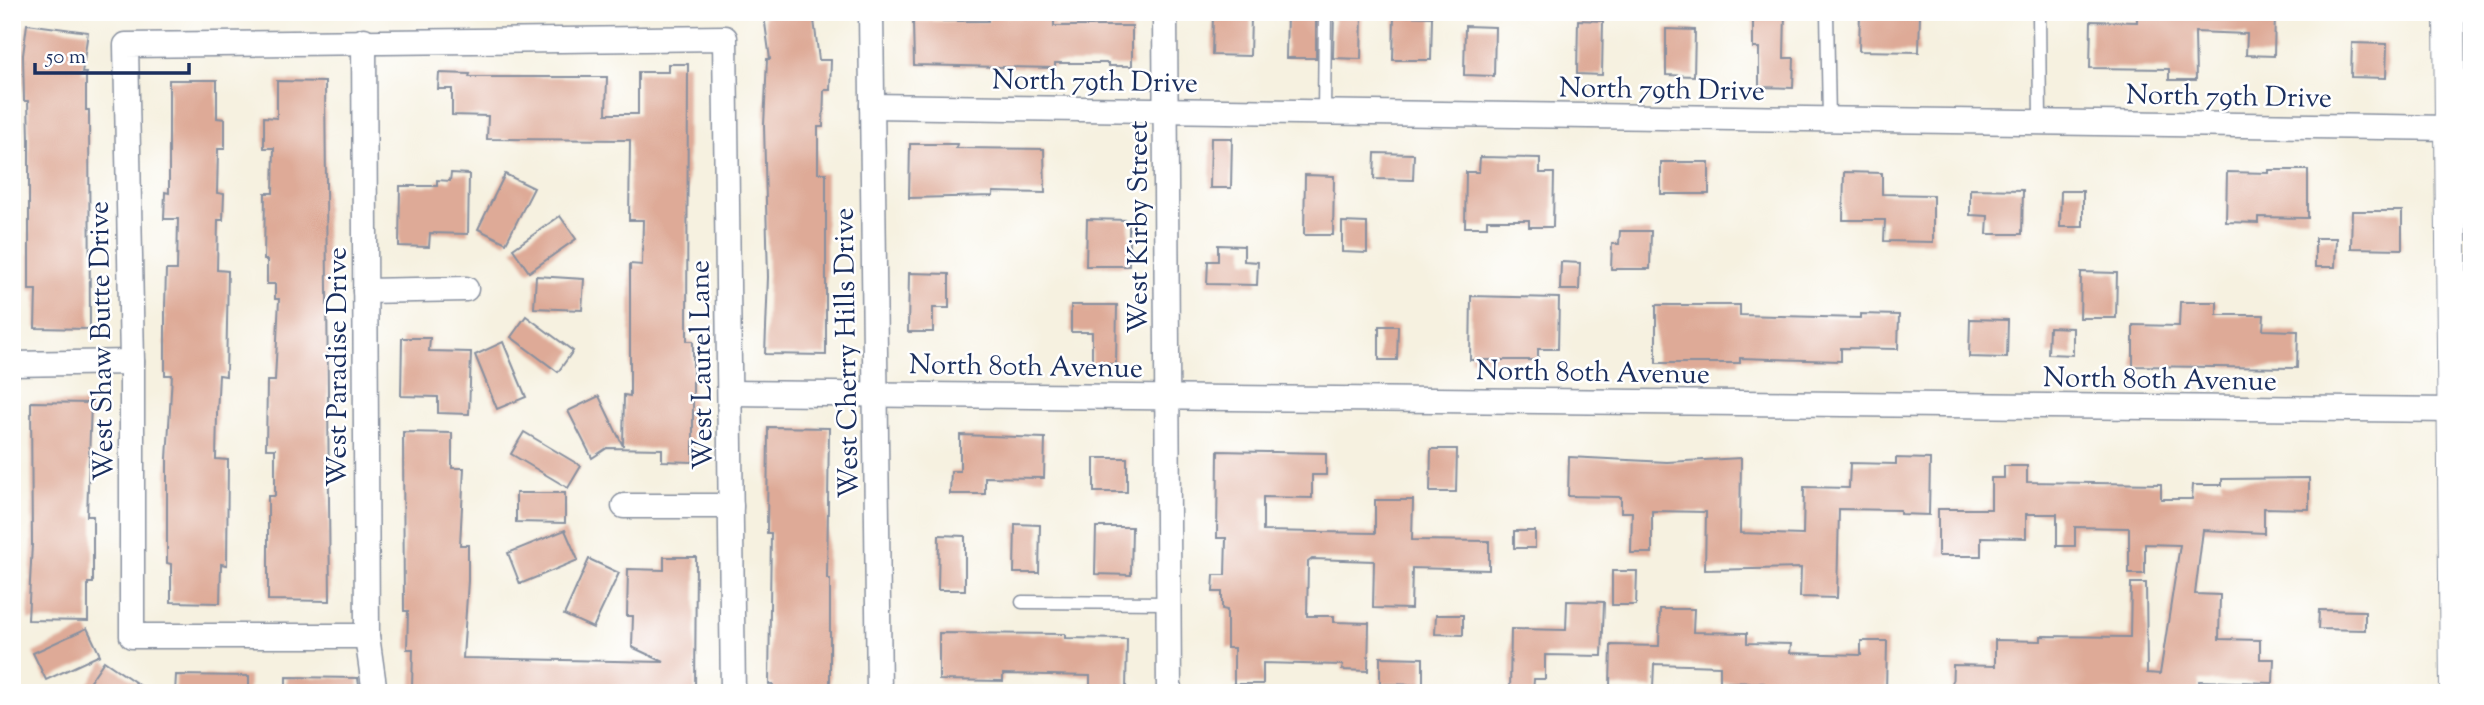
<svg xmlns="http://www.w3.org/2000/svg" width="2484" height="705" font-family="'Sorts Mill Goudy',serif">
  <style>
    .building { fill: #deaa97 }
    .lines { fill: none; stroke-linecap: round; stroke-linejoin: round }
    .service-casing { stroke: #88909f; stroke-width: 15 }
    .minor-casing { stroke: #88909f; stroke-width: 27 }
    .tertiary-casing { stroke: #88909f; stroke-width: 32 }
    .service { stroke: #fff; stroke-width: 12 }
    .minor { stroke: #fff; stroke-width: 24 }
    .tertiary { stroke: #fff; stroke-width: 30 }
    .labels { text-anchor: middle; stroke-width: 5; stroke-linejoin: round; paint-order: stroke }
    .street-label { font-size: 28px; fill: #1b2f5e; stroke: #fff }
  </style>
  <rect width="100%" height="100%" fill="#fff"/>
  <filter id="ink" filterUnits="userSpaceOnUse"><feTurbulence type="fractalNoise" baseFrequency=".0143" numOctaves="2"/><feDisplacementMap in="SourceGraphic" scale="14" xChannelSelector="R" yChannelSelector="G"/><feConvolveMatrix kernelMatrix="1 2 1 2 8 2 1 2 1" color-interpolation-filters="sRGB"/></filter>
  <filter id="wash" filterUnits="userSpaceOnUse"><feTurbulence type="fractalNoise" baseFrequency=".00686" numOctaves="4" result="noise"/><feDisplacementMap in="SourceGraphic" scale="28" xChannelSelector="R" yChannelSelector="G"/><feGaussianBlur stdDeviation="1.57" result="paint"/><feColorMatrix in="noise" values="0 0 0 0 0 0 0 0 0 0 0 0 0 0 0 0 0 1.4 0 .05"/><feComposite in="paint" operator="in"/></filter>
  <g filter="url(#wash)">
    <rect width="100%" height="100%" fill="#f6f1e0"/>
    <g id="blocks">
      <!-- building -->
      <g class="building">
        <path d="M793,12H813L819,60H831L830,90H824L823,127H818V173H826V355L765,354L768,277L764,126L767,59H770L764,16Z"/>
        <path d="M1287,12H1316V58H1286Z"/>
        <path d="M1334,12H1362L1361,59L1333,58Z"/>
        <path d="M1753,12H1785L1784,58H1794L1793,88L1759,87V48H1753Z"/>
        <path d="M1860,12L1920,14L1919,52L1859,51Z"/>
        <path d="M2137,12H2275L2274,56L2246,55L2247,34L2195,32L2196,80H2169V69L2090,68L2091,21L2137,22Z"/>
        <path d="M988,16L1054,19V26H1132V66H1108V63H1055V68L914,65L913,21H988Z"/>
        <path d="M1213,16L1251,17L1250,56L1212,55Z"/>
        <path d="M1394,16L1432,17L1431,60H1393Z"/>
        <path d="M1578,20L1603,21L1602,75L1577,74Z"/>
        <path d="M27,24L88,32L82,73H86V110H89L90,329L35,328L36,290H29V139L28,101H24L23,55Z"/>
        <path d="M1465,26L1495,27L1494,76L1464,75Z"/>
        <path d="M1666,29L1695,30L1694,76L1666,75Z"/>
        <path d="M2352,43L2387,44L2386,78L2351,77Z"/>
        <path d="M668,64H688L687,341H693V462L662,461V449L607,448L592,458L568,411L599,396L623,446L624,395L630,396V264L642,265L643,220H629L630,140L487,139L488,116L452,115V89H438L439,73L470,74L469,77H607L606,114H638V72H668Z"/>
        <path d="M169,80H217V118L225,119V149H218L217,193L224,194L223,220H218L217,270L228,271L226,376L219,375L217,414L216,459L228,460L227,565L221,564L220,603L171,602V564L167,563V459L172,375H165V307L166,270H177L178,219H164L165,192L169,193Z"/>
        <path d="M277,81L325,82L330,601L268,600V496H275V449H266L267,381H275L279,299H275V284H267V260H264L265,193H273L274,148H264V117L277,118Z"/>
        <path d="M1211,138H1232L1231,188H1210Z"/>
        <path d="M910,144H957L956,148L1044,149L1045,193L993,192V196L909,198Z"/>
        <path d="M1375,153L1414,154L1413,180L1374,179Z"/>
        <path d="M1480,157L1540,158V173H1554L1553,227H1529V220H1487V227H1465L1466,172H1479Z"/>
        <rect x="1661" y="162" width="48" height="32"/>
        <path d="M2269,170H2308V218L2258,217V223L2226,222L2227,172L2269,173Z"/>
        <path d="M1844,172L1882,173V194L1933,195V242L1884,241L1885,220H1843Z"/>
        <path d="M451,173L469,174L468,234L430,233L429,247L399,246L400,186H437V180L450,181Z"/>
        <path d="M505,174L534,188L506,243L478,229Z"/>
        <path d="M1305,175L1334,176L1333,235H1304Z"/>
        <path d="M1970,189L2023,190L2022,234H1987L1988,216L1970,215Z"/>
        <path d="M2061,191H2083V227H2060Z"/>
        <path d="M2352,211H2402V249L2351,248Z"/>
        <path d="M560,216L576,239L529,272L513,249Z"/>
        <path d="M1087,219L1129,220V266H1086Z"/>
        <path d="M1342,222L1367,223V253L1342,252Z"/>
        <path d="M1620,231H1651L1650,269H1611L1612,244H1619Z"/>
        <path d="M2315,238H2336L2335,267H2315Z"/>
        <path d="M1218,245L1244,246V261L1258,262L1257,285L1207,284L1208,261H1218Z"/>
        <path d="M1561,262L1580,263L1579,290H1560Z"/>
        <path d="M2081,272L2117,273L2116,318H2080Z"/>
        <path d="M909,273L949,274V308H933V332H908Z"/>
        <path d="M536,276L584,279L582,310L534,308Z"/>
        <path d="M1471,296L1559,298L1558,349H1538V360H1470Z"/>
        <path d="M2180,302H2217V315H2264L2263,330L2298,331L2297,368L2133,366V325L2179,326Z"/>
        <path d="M1071,305H1117L1116,364H1092V332H1071Z"/>
        <path d="M1656,305H1740V315L1861,318V314L1899,315L1898,349L1841,348V361L1740,358V363H1656Z"/>
        <path d="M526,316L573,351L558,372L511,337Z"/>
        <path d="M1970,319L2008,320L2007,358L1969,357Z"/>
        <path d="M1379,326H1398L1397,360H1379Z"/>
        <path d="M2049,327L2073,328V355L2048,354Z"/>
        <path d="M402,338H430L429,351L471,352L469,414L438,413V397L401,396Z"/>
        <path d="M503,342L526,397L497,409L475,355Z"/>
        <path d="M31,402L91,403L87,516H93V583H88V621L28,620L32,544Z"/>
        <path d="M768,427L829,428L827,579H830V693H772L773,684H769L771,533H767Z"/>
        <path d="M403,432L452,433V468H464L460,545H468V580L463,658L664,662L632,647L633,616H627L628,569L664,570V557H696L695,693H417V687H412L413,649H407L408,611H404Z"/>
        <path d="M524,432L581,466L568,488L511,454Z"/>
        <path d="M960,435L1045,438L1044,478L985,477V494H950L951,471H960Z"/>
        <path d="M1431,449H1457L1456,492H1430Z"/>
        <path d="M1218,451L1326,453V475H1312V498L1263,497V531L1375,533V500H1413L1412,540L1489,541V570L1412,568L1411,609L1373,608L1374,561L1312,559L1308,562L1307,616H1334V622L1369,623L1368,671L1342,670L1343,665L1263,663V684H1234V648H1227V610L1222,609V592H1213L1214,575H1225L1226,538H1217Z"/>
        <path d="M1569,457L1667,462L1741,458L1740,533L1803,535L1804,487L1849,488L1850,463L1896,464V458L1930,459L1929,515L1900,514V510L1839,509L1837,598L1800,597L1801,568L1705,570L1706,512L1652,511V553H1631L1632,512H1621V497L1568,496Z"/>
        <rect x="1094" y="458" width="33" height="34"/>
        <path d="M2004,466H2027V482L2161,484V499H2192L2193,485H2222V479L2309,478V509L2264,508V533L2203,530L2195,594L2220,595L2219,639L2260,640V659H2274L2273,683L2199,681V692L2166,693L2028,689V693H1952L1953,665L1995,666V640L2041,641V636L2130,637L2131,583H2146L2147,673L2160,674L2180,545L2145,544V574H2129V528L2075,527V546H2057V514H2026V538L1981,537V556H1938V509H1991V478H2004Z"/>
        <path d="M516,493H565V523L516,522Z"/>
        <path d="M1015,524L1040,525L1039,573H1014Z"/>
        <path d="M1096,527H1132L1131,575L1095,574Z"/>
        <path d="M565,530L578,560L520,584L508,553Z"/>
        <rect x="1514" y="531" width="21" height="17"/>
        <path d="M939,535L965,536V590H938Z"/>
        <path d="M589,559L619,573L593,628L564,615Z"/>
        <path d="M1612,571H1637L1636,605H1612Z"/>
        <path d="M1567,601L1604,602L1602,656L1545,655V679H1534L1533,693H1510L1511,629L1566,630Z"/>
        <path d="M1660,609H1694L1693,632L1747,633V643L1791,644L1790,653L1861,655V641H1887L1886,692L1805,693V690L1764,689V683L1720,682V666L1654,664L1653,688L1610,687L1611,645L1659,646Z"/>
        <path d="M2319,610L2365,611V630L2318,629Z"/>
        <path d="M1436,615H1463V635L1435,634Z"/>
        <path d="M87,628L100,655L46,680L33,653Z"/>
        <path d="M939,633L1065,634V638L1127,639L1126,689L1090,688V676L1003,674V681L939,680Z"/>
        <path d="M1380,657L1423,658V685L1380,684Z"/>
        <path d="M104,661L151,693H82Z"/>
        <path d="M176,675L249,676V693H175Z"/>
        <path d="M286,677L358,678L360,693H286Z"/>
      </g>
    </g>
  </g>
  <g filter="url(#ink)">
    <use href="#blocks" fill-opacity="0" stroke="#88909f" stroke-width="2"/>
    <g class="lines">
      <!-- service casing -->
      <g class="service-casing">
        <g id="service">
          <path d="M1827,12L1829,120"/>
          <path d="M2039,12L2040,123"/>
          <path d="M1324,114L1325,12"/>
          <path d="M1022,602L1168,603"/>
        </g>
      </g>
      <!-- minor casing -->
      <g class="minor-casing">
        <g id="minor">
          <path d="M871,12L879,693"/>
          <path d="M1165,12L1169,693"/>
          <path d="M364,40L367,636L375,693"/>
          <path d="M872,106L2451,128"/>
          <path d="M365,291L466,289"/>
          <path d="M12,364L132,362"/>
          <path d="M731,393L2454,410"/>
          <path d="M624,506H731"/>
          <path d="M367,636H132V362L126,45L725,38L733,693"/>
        </g>
      </g>
      <!-- tertiary casing -->
      <g class="tertiary-casing">
        <path id="tertiary" d="M2449,12L2455,693"/>
      </g>
      <!-- service -->
      <use href="#service" class="service"/>
      <!-- minor -->
      <use href="#minor" class="minor"/>
      <!-- tertiary -->
      <use href="#tertiary" class="tertiary"/>
    </g>
  </g>
  <g class="labels">
    <!-- street labels -->
    <g class="street-label">
      <text transform="translate(1095 80) rotate(1)" y="10">North 79th Drive</text>
      <text transform="translate(1662 88) rotate(1)" y="10">North 79th Drive</text>
      <text transform="translate(2229 95) rotate(1)" y="10">North 79th Drive</text>
      <text transform="translate(1137 227) rotate(-90)" y="10">West Kirby Street</text>
      <text transform="translate(100 341) rotate(-91)" y="10">West Shaw Butte Drive</text>
      <text transform="translate(845 353) rotate(-91)" y="10">West Cherry Hills Drive</text>
      <text transform="translate(700 365) rotate(-91)" y="10">West Laurel Lane</text>
      <text transform="translate(1026 365) rotate(1)" y="10">North 80th Avenue</text>
      <text transform="translate(336 367) rotate(-90)" y="10">West Paradise Drive</text>
      <text transform="translate(1593 371) rotate(1)" y="10">North 80th Avenue</text>
      <text transform="translate(2160 378) rotate(1)" y="10">North 80th Avenue</text>
    </g>
  </g>
  <!-- margin -->
  <rect width="2484" height="705" fill="none" stroke="#fff" stroke-width="42"/>
  <!-- scale -->
  <path d="M35 63v10h154v-10" fill="none" stroke="#1b2f5e" stroke-width="3.5"/>
  <text x="46" y="63" font-size="21" fill="#1b2f5e" stroke="#ffffff" stroke-width="5" paint-order="stroke">50 m</text>
</svg>
